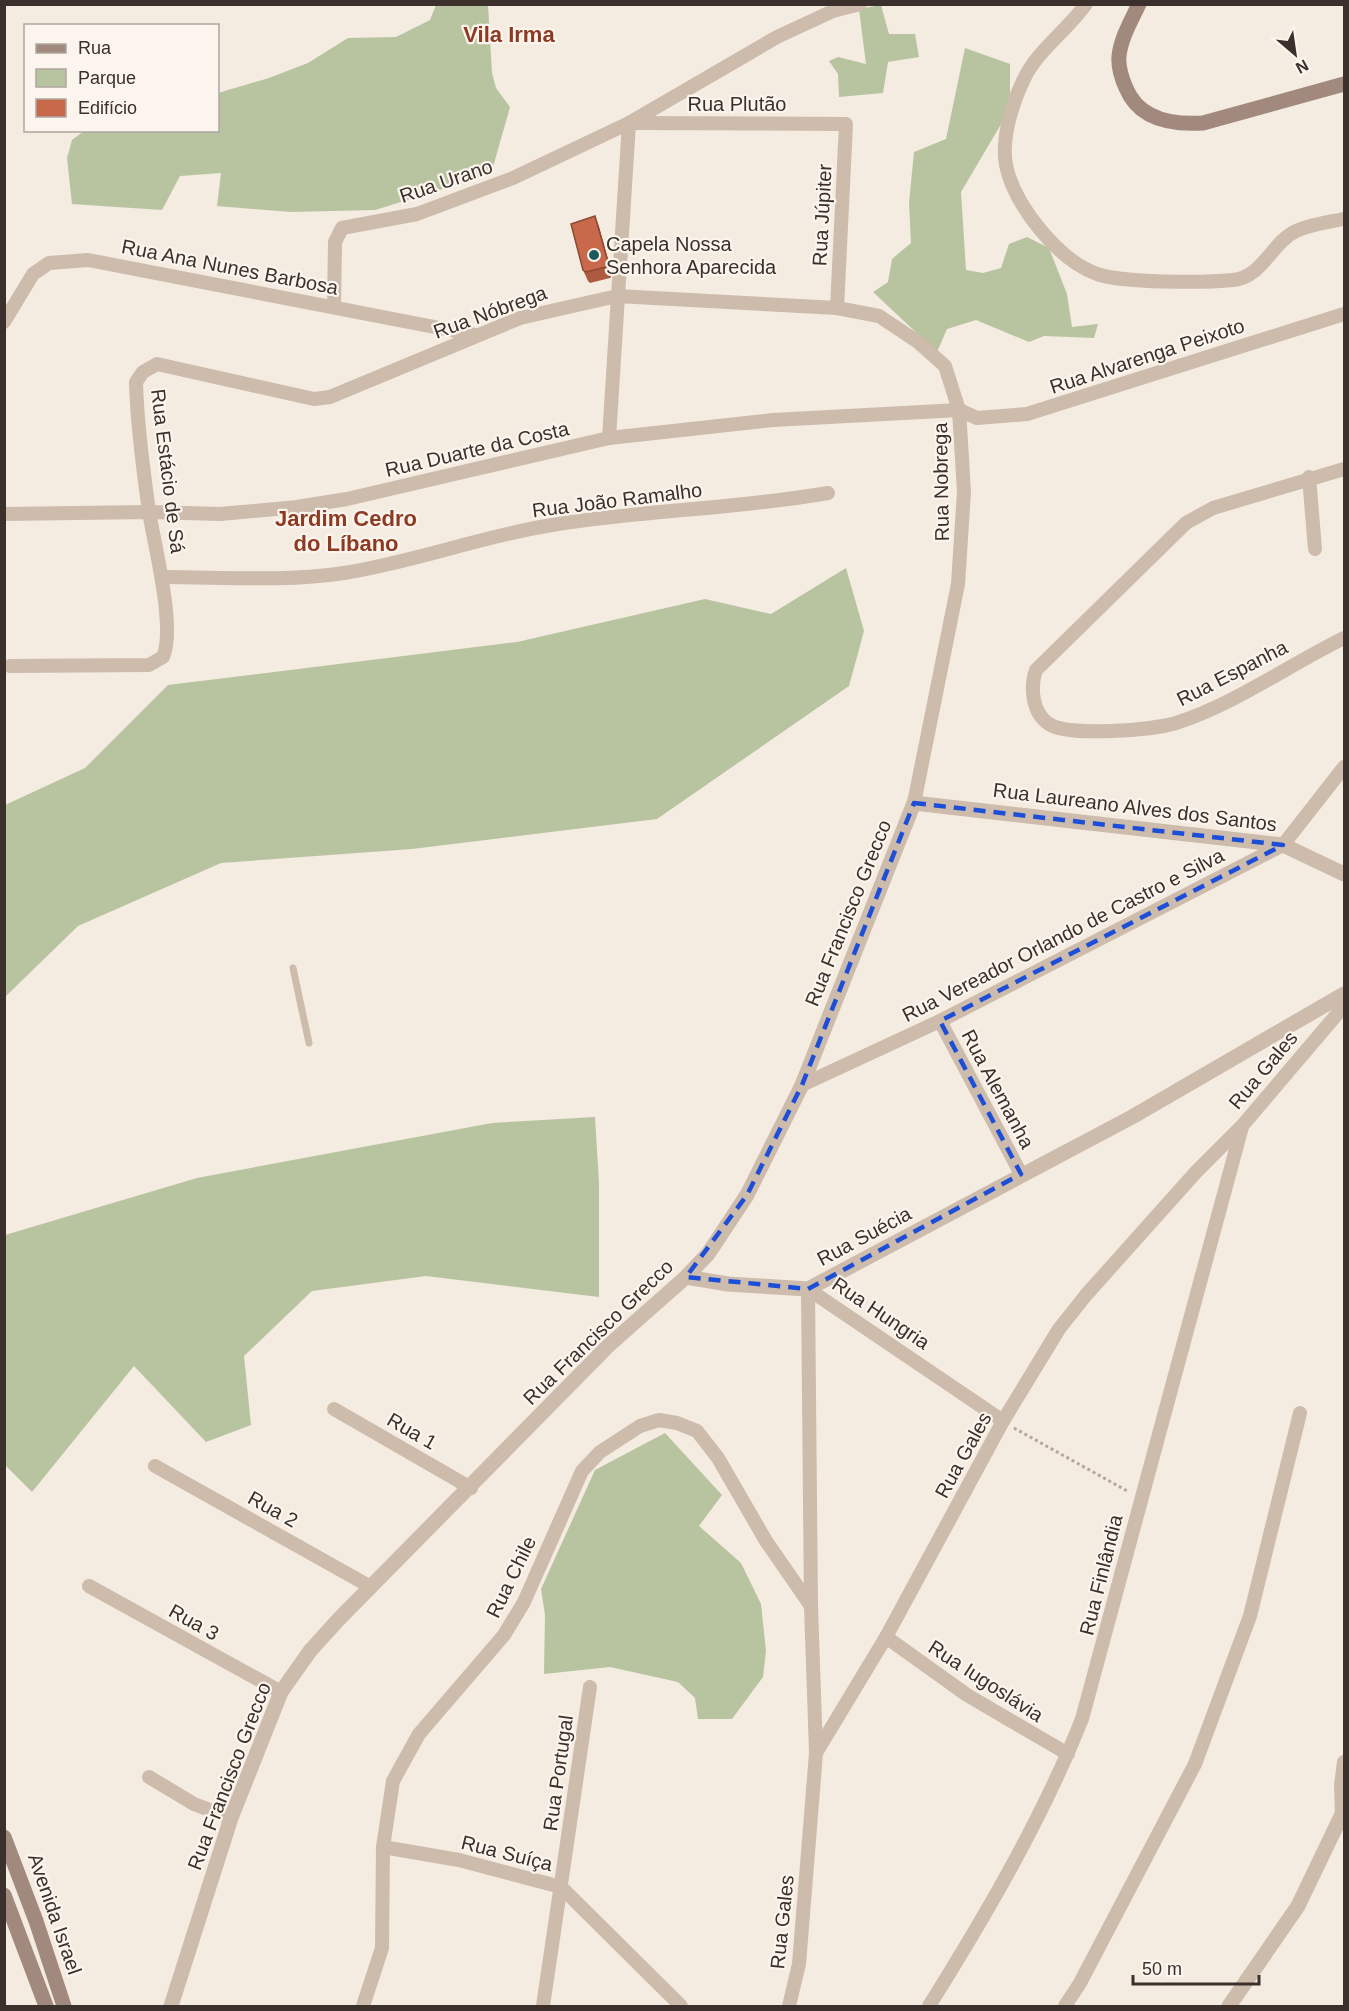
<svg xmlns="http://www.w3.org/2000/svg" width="1349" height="2011" font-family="Arial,sans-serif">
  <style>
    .green { fill: #b8c4a0 }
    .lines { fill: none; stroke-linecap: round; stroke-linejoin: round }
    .path { stroke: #b9a596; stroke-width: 3; stroke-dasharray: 3 3; stroke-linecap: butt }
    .service { stroke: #cdbbac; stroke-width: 7 }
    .minor { stroke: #cdbbac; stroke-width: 14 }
    .tertiary { stroke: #cdbbac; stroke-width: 15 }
    .secondary { stroke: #a18a7d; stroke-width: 15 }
    .wall { fill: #ac5a40 }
    .shaded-wall { fill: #8c4a34 }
    .building { fill: #c8694b; stroke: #8c4a34; stroke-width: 1.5 }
    .marked { fill: none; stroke: #1d4ed8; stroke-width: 4.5; stroke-dasharray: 12 8; stroke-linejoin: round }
    .poi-dot { fill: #1f5a5e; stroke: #fbf5ee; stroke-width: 2 }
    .labels { text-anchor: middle; stroke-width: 4.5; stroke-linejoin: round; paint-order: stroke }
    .street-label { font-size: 20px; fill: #3b302b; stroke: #fbf5ee }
    .poi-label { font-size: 20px; fill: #3b302b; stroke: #fbf5ee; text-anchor: start }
    .quarter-label { font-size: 22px; font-weight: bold; fill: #8c3b22; stroke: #fbf5ee }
  </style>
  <rect width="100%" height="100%" fill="#f4ebe1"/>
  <!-- green -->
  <g class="green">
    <path d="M436,5H488L492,73L496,88L510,107L491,174L375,210L291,212L217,206L221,173L180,176L162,210L72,204L67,158L72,140L84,131L218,130V93L269,78L308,63L348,38L396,37L430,20Z"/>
    <path d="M881,5L889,34H915L919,57L888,62L883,93L839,97L838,74L829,61L838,57L866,64L859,9Z"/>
    <path d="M965,48L1010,64V109L961,192L966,270L983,273L1001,268L1009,244L1027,237L1049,248L1067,294L1072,327L1098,324L1094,338L1044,336L1029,342L976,320L947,329L937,352L873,292L888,282L892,259L911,243L909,203L914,152L946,139Z"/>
    <path d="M846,568L864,631L849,686L657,819L412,849L221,863L78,926L5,997V805L85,768L168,685L517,642L705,599L771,614Z"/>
    <path d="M595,1117L599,1183V1297L426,1276L312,1291L244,1356L251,1425L206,1442L134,1366L32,1492L5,1465V1235L197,1178L492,1123Z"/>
    <path d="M665,1433L722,1495L699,1526L741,1563L761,1604L766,1651L763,1677L732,1719H698L695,1698L678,1682L610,1667L544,1674L545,1615L541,1589L595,1470Z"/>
  </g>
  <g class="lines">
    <!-- path -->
    <path class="path" d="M1014,1428L1129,1492"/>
    <!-- service -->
    <path class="service" d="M293,968L309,1043"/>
    <!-- minor -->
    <g class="minor">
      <path d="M1086,4C1066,32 1037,50 1023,81C1012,104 1001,140 1006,165C1014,205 1058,260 1097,274C1124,283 1203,283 1233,280C1263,277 1271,243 1296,231C1311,224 1329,222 1344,219"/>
      <path d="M631,123L846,124L837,308"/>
      <path d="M334,306L335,242L342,228L417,214L513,178L629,123L777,37L833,11L860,4"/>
      <path d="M4,322L33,274L49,263L88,260L476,335"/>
      <path d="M609,438L629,123"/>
      <path d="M1344,469L1213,508L1186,523L1036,670C1030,687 1032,713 1049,724C1069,737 1153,730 1176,723C1235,704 1289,665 1344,638"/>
      <path d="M1309,477L1315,549"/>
      <path d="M4,514L149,512L220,514L297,507L347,499L609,438L773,420L959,410L977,418L1027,414L1344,314"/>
      <path d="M162,577C223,577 285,582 344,573C415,562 482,536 552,525C644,510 737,509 828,493"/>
      <path d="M10,666L149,665L163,657C176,628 154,544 149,511C143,469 137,425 136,382L143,372L157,364L314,399L330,397L520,318L617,296L837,308L879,316L918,342L945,366L959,410L964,492L958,584L914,803"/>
      <path d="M940,1021L1021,1174"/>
      <path d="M802,1085L940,1021L1283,845L1344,767"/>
      <path d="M808,1289L811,1606L816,1752"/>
      <path d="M808,1289L1003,1421"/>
      <path d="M334,1409L471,1488"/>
      <path d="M155,1466L371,1587"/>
      <path d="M89,1586L281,1692"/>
      <path d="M886,1637L967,1695L1068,1754"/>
      <path d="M149,1777L194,1804L231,1818"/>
      <path d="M1342,1816L1341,1785L1344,1762"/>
      <path d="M383,1847L459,1860L561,1887L681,2006"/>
      <path d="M363,2006L382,1948L383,1847L393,1781L419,1734L504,1635L524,1602L582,1471L600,1452L640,1426L659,1420L677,1423L697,1431L718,1458L766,1541L811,1606"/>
      <path d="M543,2006L590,1687"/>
      <path d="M789,2006L799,1964L816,1753L886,1637L1003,1421L1059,1329L1086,1295L1196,1172L1242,1126L1344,1006"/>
      <path d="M929,2006C986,1915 1042,1819 1082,1719L1242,1127"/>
      <path d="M1065,2006L1080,1983L1195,1764L1250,1616L1300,1413"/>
    </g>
    <!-- tertiary -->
    <g class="tertiary">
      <path d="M686,1277L728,1284L808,1289L1132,1117L1344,994"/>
      <path d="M171,2006L231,1818L281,1692L310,1651L338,1620L608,1346L686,1277L708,1254L747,1195L802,1085L914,803L1283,845L1344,874"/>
      <path d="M1229,2006L1298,1906L1344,1810"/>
    </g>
    <!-- secondary -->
    <g class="secondary">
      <path d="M1139,4C1131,21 1121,38 1119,56C1118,66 1122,79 1126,88C1139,120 1172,125 1203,123L1344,84"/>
      <path d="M4,1837L36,1921L64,2006"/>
      <path d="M4,1895L46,2006"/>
    </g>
  </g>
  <!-- wall -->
  <path class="wall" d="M595,216L599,227L612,274L610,278L590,283L588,281L583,270Z"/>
  <!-- shaded-wall -->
  <path class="shaded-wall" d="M595,216L599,227L612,274L610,278L606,267Z"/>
  <!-- building -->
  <path class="building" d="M595,216L608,262L606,267L586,272L583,270L571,224Z"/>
  <!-- marked area -->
  <path class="marked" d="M914,803L1283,845L940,1021L1021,1174L808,1289L686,1277L747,1195L802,1085Z"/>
  <!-- markers -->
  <circle class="poi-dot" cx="594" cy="255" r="6"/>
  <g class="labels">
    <!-- street labels -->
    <g class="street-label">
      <text x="737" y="111">Rua Plutão</text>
      <text transform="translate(446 181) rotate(-19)" y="7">Rua Urano</text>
      <text transform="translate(822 215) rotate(-87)" y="7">Rua Júpiter</text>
      <text transform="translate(230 267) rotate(11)" y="7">Rua Ana Nunes Barbosa</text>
      <text transform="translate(490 312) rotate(-20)" y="7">Rua Nóbrega</text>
      <text transform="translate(1147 356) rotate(-18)" y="7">Rua Alvarenga Peixoto</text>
      <text transform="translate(477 449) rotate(-13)" y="7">Rua Duarte da Costa</text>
      <text transform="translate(168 471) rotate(83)" y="7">Rua Estácio de Sá</text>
      <text transform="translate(941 482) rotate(-91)" y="7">Rua Nobrega</text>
      <text transform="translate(617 500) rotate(-7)" y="7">Rua João Ramalho</text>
      <text transform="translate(1232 673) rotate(-27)" y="7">Rua Espanha</text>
      <text transform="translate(1135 807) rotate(7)" y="7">Rua Laureano Alves dos Santos</text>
      <text transform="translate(848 913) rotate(-68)" y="7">Rua Francisco Grecco</text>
      <text transform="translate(1063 935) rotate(-27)" y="7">Rua Vereador Orlando de Castro e Silva</text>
      <text transform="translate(1263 1070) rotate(-50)" y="7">Rua Gales</text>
      <text transform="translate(998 1089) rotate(62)" y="7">Rua Alemanha</text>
      <text transform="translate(864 1236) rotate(-28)" y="7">Rua Suécia</text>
      <text transform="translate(881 1313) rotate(34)" y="7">Rua Hungria</text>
      <text transform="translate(598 1332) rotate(-44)" y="7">Rua Francisco Grecco</text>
      <text transform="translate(412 1431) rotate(30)" y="7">Rua 1</text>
      <text transform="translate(963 1455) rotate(-61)" y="7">Rua Gales</text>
      <text transform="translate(273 1509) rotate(29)" y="7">Rua 2</text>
      <text transform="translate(1101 1575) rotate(-76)" y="7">Rua Finlândia</text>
      <text transform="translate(511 1577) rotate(-64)" y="7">Rua Chile</text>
      <text transform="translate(194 1622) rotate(29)" y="7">Rua 3</text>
      <text transform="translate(986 1681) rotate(33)" y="7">Rua Iugoslávia</text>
      <text transform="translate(558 1773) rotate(-82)" y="7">Rua Portugal</text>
      <text transform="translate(229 1776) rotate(-69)" y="7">Rua Francisco Grecco</text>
      <text transform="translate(507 1853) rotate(14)" y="7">Rua Suíça</text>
      <text transform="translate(55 1914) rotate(71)" y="7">Avenida Israel</text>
      <text transform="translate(782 1922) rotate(-84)" y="7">Rua Gales</text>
    </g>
    <!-- poi labels -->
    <g class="poi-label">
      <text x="606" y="251">Capela Nossa<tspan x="606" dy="23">Senhora Aparecida</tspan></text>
    </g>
    <!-- quarter labels -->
    <g class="quarter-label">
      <text x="509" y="42">Vila Irma</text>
      <text x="346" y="526">Jardim Cedro<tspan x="346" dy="25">do Líbano</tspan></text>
    </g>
  </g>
  <!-- border -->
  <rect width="1349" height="2011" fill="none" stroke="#3b302b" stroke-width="12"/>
  <!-- legend -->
  <rect x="24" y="24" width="195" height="108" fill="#fbf5ee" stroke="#aea6a0" stroke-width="1.5"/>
  <rect x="36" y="44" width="30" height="9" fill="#a18a7d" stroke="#aea6a0" stroke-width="1.5"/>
  <text x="78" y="54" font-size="18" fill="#3b302b">Rua</text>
  <rect x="36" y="69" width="30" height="18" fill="#b8c4a0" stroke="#aea6a0" stroke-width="1.5"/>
  <text x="78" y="84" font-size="18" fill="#3b302b">Parque</text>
  <rect x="36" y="99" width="30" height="18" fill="#c8694b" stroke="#aea6a0" stroke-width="1.5"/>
  <text x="78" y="114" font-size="18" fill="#3b302b">Edifício</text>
  <!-- north arrow -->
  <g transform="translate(1295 54) rotate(151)" stroke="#fbf5ee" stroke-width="4.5" paint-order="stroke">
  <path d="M0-4.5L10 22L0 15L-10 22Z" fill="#3b302b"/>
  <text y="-9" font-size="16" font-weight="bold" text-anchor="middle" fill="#3b302b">N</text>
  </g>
  <!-- scale -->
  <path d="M1133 1975v9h126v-9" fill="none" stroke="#3b302b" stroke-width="3"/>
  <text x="1142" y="1975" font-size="18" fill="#3b302b" stroke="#fbf5ee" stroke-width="4.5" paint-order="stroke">50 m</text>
</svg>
